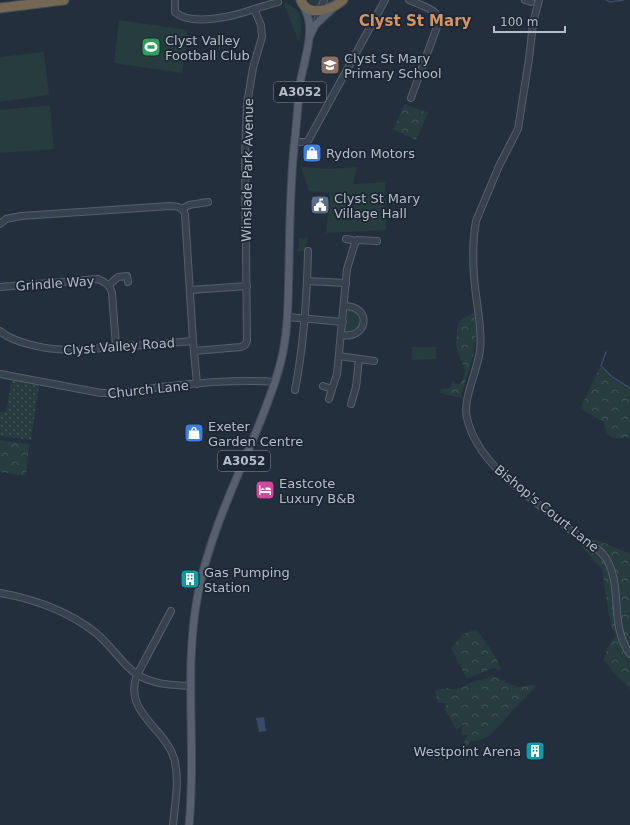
<svg xmlns="http://www.w3.org/2000/svg" width="630" height="825" font-family="'DejaVu Sans',sans-serif">
  <style>
    .green { fill: #263c3f }
    .forest { fill: url(#forest-crowns) }
    .garden { fill: url(#garden-dots) }
    .water { fill: #394c67 }
    .lines { fill: none; stroke-linecap: round; stroke-linejoin: round }
    .stream { stroke: #394c67; stroke-width: 1.5 }
    .minor-casing { stroke: #565f6c; stroke-width: 8 }
    .major-casing { stroke: #414a57; stroke-width: 9 }
    .highway-casing { stroke: #434c59; stroke-width: 11 }
    .minor { stroke: #38414e; stroke-width: 6 }
    .major { stroke: #56606e; stroke-width: 7 }
    .highway { stroke: #746855; stroke-width: 9 }
    .labels { text-anchor: middle; stroke-width: 3.5; stroke-linejoin: round; paint-order: stroke }
    .shield { fill: #1d2633; stroke: #878f9c; stroke-width: 1 }
    .shield-label { font-size: 12px; font-weight: bold; fill: #b4bcc9 }
    .poi-label { font-size: 13px; fill: #b4bcc9; stroke: #1d2633; text-anchor: start }
    .street-label { font-size: 13px; fill: #b4bcc9; stroke: #1d2633 }
    .quarter-label { font-size: 15px; font-weight: bold; fill: #d59563; stroke: #1d2633 }
  </style>
  <defs>
    <pattern id="forest-crowns" width="20" height="18" patternUnits="userSpaceOnUse"><rect width="20" height="18" fill="#263c3f"/><path d="M2 6a3 3 0 1 1 6 0M12 15a3 3 0 1 1 6 0" fill="none" stroke="#435659"/></pattern>
    <pattern id="garden-dots" width="8" height="8" patternUnits="userSpaceOnUse"><rect width="8" height="8" fill="#263c3f"/><path d="M2 2h.1M6 6h.1" fill="none" stroke="#435659" stroke-width="1.8" stroke-linecap="round"/></pattern>
  </defs>
  <rect width="100%" height="100%" fill="#242f3e"/>
  <!-- green -->
  <g class="green">
    <path d="M307,0H335C325,7 316,8 307,0Z"/>
    <path d="M283,2C304,8 303,25 299,42Z"/>
    <path d="M119,20L188,30L182,73L114,63Z"/>
    <path d="M44,52L49,95L0,102V57Z"/>
    <path d="M50,105L54,149L0,153V110Z"/>
    <path d="M301,167L329,169L357,167L353,184L385,182L386,230L326,233L330,193L309,191Z"/>
    <path d="M308,237L305,251H298L299,238Z"/>
    <path d="M352,307L362,317L358,330L356,328L348,334L344,333L347,308Z"/>
    <path d="M412,347H436V359L412,360Z"/>
  </g>
  <!-- forest -->
  <g class="forest">
    <path d="M405,104L428,113L416,140L393,129Z"/>
    <path d="M474,313C475,319 476,326 476,332C476,355 466,376 461,398L440,393L441,389H447L450,388L452,380L456,384H460C471,366 460,364 457,349C455,343 457,338 457,333C457,320 463,318 474,313Z"/>
    <path d="M600,367L613,380L630,389V437L614,439L607,434L604,422L580,409Z"/>
    <path d="M0,440L29,444L26,476L0,472Z"/>
    <path d="M595,539L630,554V689L613,672L604,660L607,649L616,634L612,628L609,615L602,569L581,546Z"/>
    <path d="M476,629C484,640 498,658 501,670L493,668L467,679L451,648L464,634Z"/>
    <path d="M493,676C500,679 513,687 520,687C526,687 531,684 536,686C529,694 521,701 514,709C501,722 491,742 470,741L469,744L465,748L463,744L467,737V735H464L461,733L463,724L457,730L444,708L447,703H438L435,691L447,688L456,690L468,684Z"/>
  </g>
  <!-- garden -->
  <path class="garden" d="M12,379L39,385L31,440L0,436V412H6Z"/>
  <!-- water -->
  <path class="water" d="M264,717L266,731L259,732L256,718Z"/>
  <g class="lines">
    <!-- stream -->
    <g class="stream">
      <path d="M606,0L610,2L623,0"/>
      <path d="M606,352L601,366L612,377L630,388"/>
    </g>
    <!-- minor casing -->
    <g class="minor-casing">
      <g id="minor">
        <path d="M175,0V12C191,27 235,16 254,9L261,25L262,37L253,68L247,104L245,156L247,341L245,345L241,347L194,351"/>
        <path d="M409,0C416,3 434,9 437,15C439,18 438,21 438,24L411,98"/>
        <path d="M525,0L531,2"/>
        <path d="M539,0L533,23L529,59L518,129L499,166L476,221C471,248 473,275 477,302C479,319 482,334 480,350C478,370 462,400 467,418C473,445 493,467 513,484C533,500 553,516 573,532C584,540 600,548 607,560C623,589 609,625 630,654"/>
        <path d="M254,9L278,2"/>
        <path d="M316,23L324,0"/>
        <path d="M294,142H307L308,141L385,0"/>
        <path d="M182,209L189,205L208,202"/>
        <path d="M0,224L6,219L21,216L170,206C177,206 183,207 185,214L193,341L197,384"/>
        <path d="M346,239L352,240L355,242"/>
        <path d="M307,281L346,283"/>
        <path d="M109,285L118,277L127,276L128,282"/>
        <path d="M0,287L98,279C105,282 110,285 112,293L116,347"/>
        <path d="M190,290L247,286"/>
        <path d="M288,317L343,322"/>
        <path d="M0,331C8,338 18,341 28,344C64,354 89,349 125,346C148,345 170,343 193,341"/>
        <path d="M341,335C368,340 373,306 344,306"/>
        <path d="M339,356L374,361"/>
        <path d="M0,374L101,393C121,394 140,390 160,387C198,383 236,379 274,382"/>
        <path d="M323,386L332,389L329,399"/>
        <path d="M332,389L337,374L347,269L354,246L357,240L377,241"/>
        <path d="M295,390C304,344 307,298 308,251"/>
        <path d="M351,404L356,387L359,359"/>
        <path d="M0,593C34,599 68,611 96,633C108,643 116,655 127,666C144,684 167,685 190,686"/>
        <path d="M171,611L137,675C123,712 164,727 174,758C180,779 175,803 173,825"/>
      </g>
    </g>
    <!-- major casing -->
    <g class="major-casing">
      <g id="major">
        <path d="M310,36L315,25L332,9"/>
        <path d="M189,825C197,748 183,671 198,594C209,537 234,485 256,432C265,410 274,388 280,365C289,331 288,298 289,264C290,222 290,180 295,138C297,120 298,102 300,84C303,65 312,40 309,21C308,16 305,10 304,5"/>
      </g>
    </g>
    <!-- highway casing -->
    <g class="highway-casing">
      <g id="highway">
        <path d="M301,0C307,19 333,9 343,0"/>
        <path d="M0,8L64,0"/>
      </g>
    </g>
    <!-- minor -->
    <use href="#minor" class="minor"/>
    <!-- major -->
    <use href="#major" class="major"/>
    <!-- highway -->
    <use href="#highway" class="highway"/>
  </g>
  <!-- icons -->
  <defs>
    <g id="stadium-square" transform="scale(1)"><rect x="-9" y="-9" width="18" height="18" rx="4" fill="#2e9e5b" stroke="#1d2633"/><path d="M0-5a6.5 5 0 1 0 0 10a6.5 5 0 1 0 0-10ZM-3.5-1.8h7v3.6h-7Z" fill="#fff"/></g>
    <g id="school-square" transform="scale(1)"><rect x="-9" y="-9" width="18" height="18" rx="4" fill="#8d6e63" stroke="#1d2633"/><path d="M0-5L7-2L0 1L-7-2ZM-4 1L0 2.5L4 1V4Q0 6-4 4Z" fill="#fff"/></g>
    <g id="shop-square" transform="scale(1)"><rect x="-9" y="-9" width="18" height="18" rx="4" fill="#3f7fe0" stroke="#1d2633"/><path d="M-5-2.5h2.3a2.7 3.5 0 0 1 5.4 0H5L5.5 6h-11ZM-1.5-2.5h3a1.5 2.3 0 0 0-3 0Z" fill="#fff"/></g>
    <g id="civic-square" transform="scale(1)"><rect x="-9" y="-9" width="18" height="18" rx="4" fill="#5c6f8a" stroke="#1d2633"/><path d="M-.6-6.5H3V-4.5H.6V-3L4-1V1h2V6H-6V1h2V-1L-.6-3ZM-1.2 2.5V6h2.4V2.5Z" fill="#fff"/></g>
    <g id="hotel-square" transform="scale(1)"><rect x="-9" y="-9" width="18" height="18" rx="4" fill="#d1479c" stroke="#1d2633"/><path d="M-6-4.5h1.5V1H6V5H4.5V3h-9V5H-6ZM-4 0a1.8 1.8 0 1 1 3.6 0ZM.5 0V-2.5h3Q6-2.5 6 0Z" fill="#fff"/></g>
    <g id="building-square" transform="scale(1)"><rect x="-9" y="-9" width="18" height="18" rx="4" fill="#0f9aa8" stroke="#1d2633"/><path d="M-4-6H4V6H1V3H-1V6H-4ZM-2.5-4.3h1.7v1.8h-1.7ZM.8-4.3h1.7v1.8H.8ZM-2.5-1h1.7V.8h-1.7ZM.8-1h1.7V.8H.8Z" fill="#fff"/></g>
  </defs>
  <g fill-rule="evenodd">
    <use href="#stadium-square" x="151" y="47"/>
    <use href="#school-square" x="330" y="65"/>
    <use href="#shop-square" x="312" y="153"/>
    <use href="#civic-square" x="320" y="205"/>
    <use href="#shop-square" x="194" y="433"/>
    <use href="#hotel-square" x="265" y="490"/>
    <use href="#building-square" x="190" y="579"/>
    <use href="#building-square" x="535" y="751"/>
  </g>
  <g class="labels">
    <!-- shield labels -->
    <g class="shield">
      <rect x="274" y="82" width="52" height="20" rx="3"/>
      <rect x="218" y="451" width="52" height="20" rx="3"/>
    </g>
    <g class="shield-label">
      <text x="300" y="96">A3052</text>
      <text x="244" y="465">A3052</text>
    </g>
    <!-- poi labels -->
    <g class="poi-label">
      <text x="165" y="45">Clyst Valley<tspan x="165" dy="15">Football Club</tspan></text>
      <text x="344" y="63">Clyst St Mary<tspan x="344" dy="15">Primary School</tspan></text>
      <text x="326" y="158">Rydon Motors</text>
      <text x="334" y="203">Clyst St Mary<tspan x="334" dy="15">Village Hall</tspan></text>
      <text x="208" y="431">Exeter<tspan x="208" dy="15">Garden Centre</tspan></text>
      <text x="279" y="488">Eastcote<tspan x="279" dy="15">Luxury B&amp;B</tspan></text>
      <text x="204" y="577">Gas Pumping<tspan x="204" dy="15">Station</tspan></text>
      <text x="521" y="756" text-anchor="end">Westpoint Arena</text>
    </g>
    <!-- street labels -->
    <g class="street-label">
      <text transform="translate(247 170) rotate(-89)" y="5">Winslade Park Avenue</text>
      <text transform="translate(55 283) rotate(-4)" y="5">Grindle Way</text>
      <text transform="translate(119 346) rotate(-4)" y="5">Clyst Valley Road</text>
      <text transform="translate(148 389) rotate(-6)" y="5">Church Lane</text>
      <text transform="translate(547 508) rotate(39)" y="5">Bishop's Court Lane</text>
    </g>
    <!-- quarter labels -->
    <g class="quarter-label">
      <text x="415" y="26">Clyst St Mary</text>
    </g>
  </g>
  <!-- scale -->
  <path d="M494 26v6h71v-6" fill="none" stroke="#b4bcc9" stroke-width="2"/>
  <text x="500" y="26" font-size="12" fill="#b4bcc9" stroke="#1d2633" stroke-width="3" paint-order="stroke">100 m</text>
</svg>
